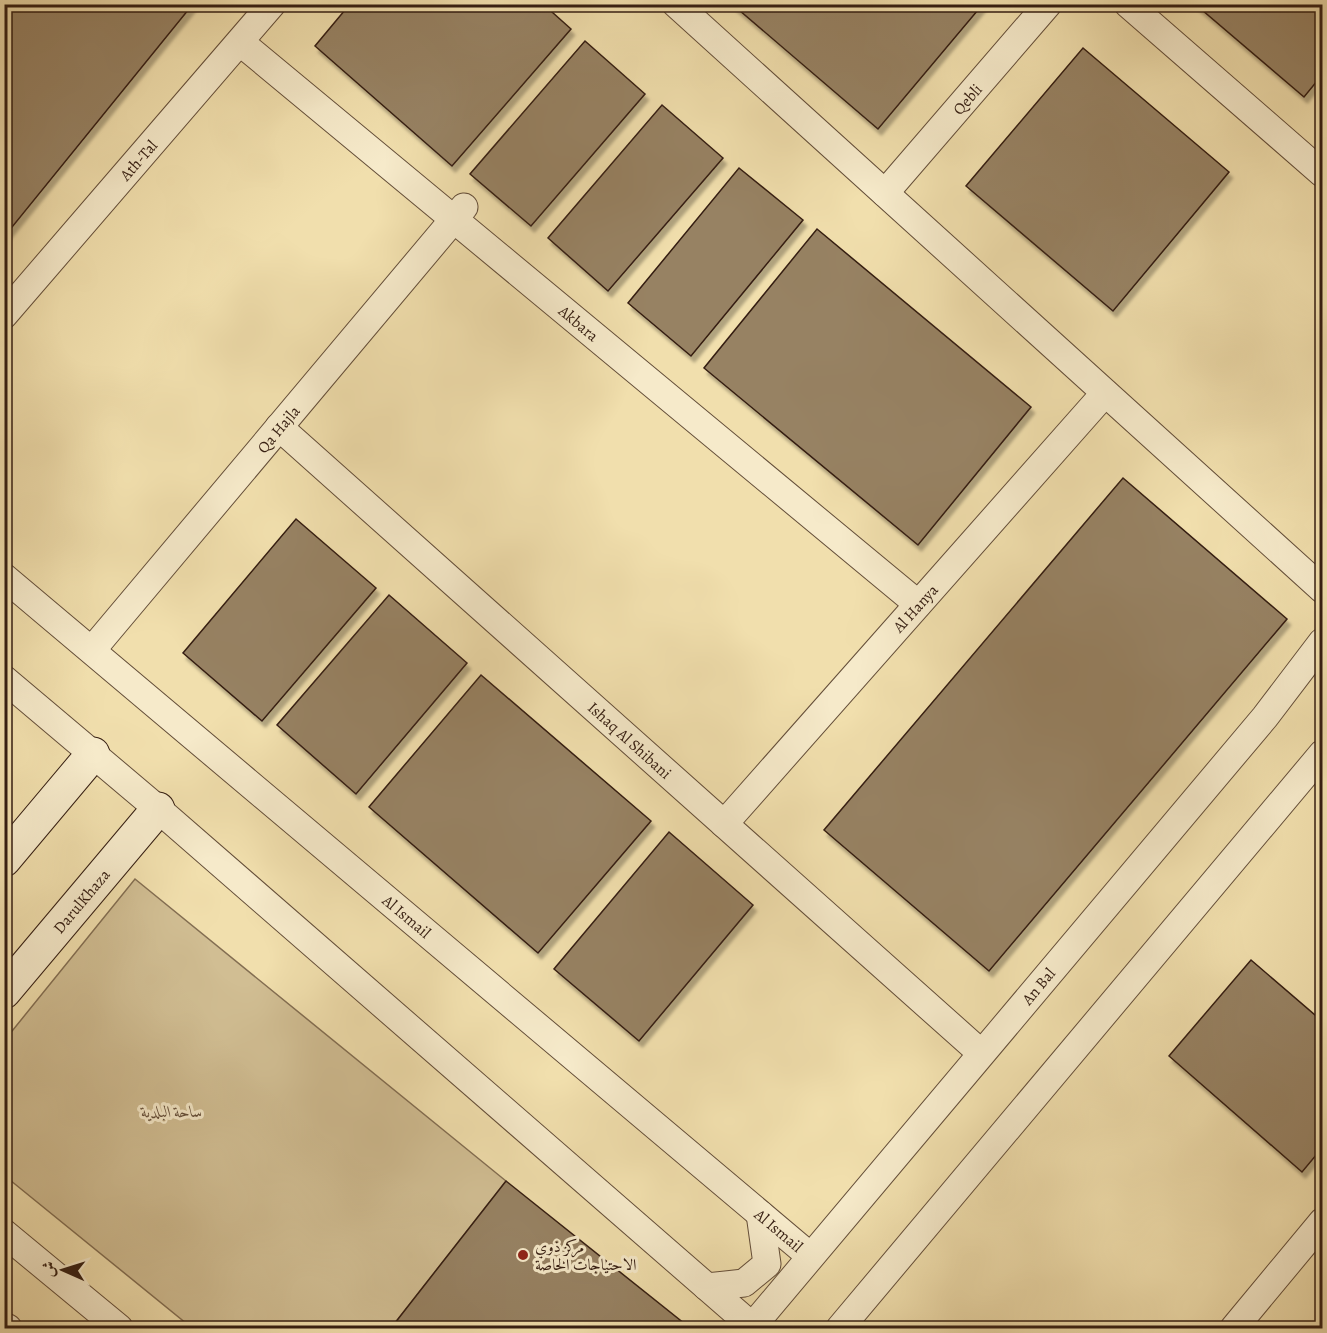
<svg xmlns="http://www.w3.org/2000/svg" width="1327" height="1333" font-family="Alegreya,Amiri,serif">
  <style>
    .green { fill: #d1be93; stroke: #836e52; stroke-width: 1.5 }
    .building { fill: #978263; stroke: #351e12; stroke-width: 1.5; filter: url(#shadow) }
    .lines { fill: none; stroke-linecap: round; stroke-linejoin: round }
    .street-casing { stroke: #644e39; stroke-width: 29 }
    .secondary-casing { stroke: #351e12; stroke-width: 35 }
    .street { stroke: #f6eaca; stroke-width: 27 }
    .secondary { stroke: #f6eaca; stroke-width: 33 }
    .poi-dot { fill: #8f2418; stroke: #f6eaca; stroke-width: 2 }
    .labels { text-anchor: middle; stroke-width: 6; stroke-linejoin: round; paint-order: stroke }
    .street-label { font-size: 16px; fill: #351e12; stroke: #f6eaca }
    .park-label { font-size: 16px; font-style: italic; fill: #644e39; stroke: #f6eaca }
    .poi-label { font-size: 16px; fill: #351e12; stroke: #f6eaca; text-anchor: start }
  </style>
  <defs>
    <filter id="shadow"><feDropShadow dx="3.5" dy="6" stdDeviation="1.5" flood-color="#0004"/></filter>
  </defs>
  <rect width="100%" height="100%" fill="#f1dfad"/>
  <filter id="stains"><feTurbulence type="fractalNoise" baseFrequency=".00333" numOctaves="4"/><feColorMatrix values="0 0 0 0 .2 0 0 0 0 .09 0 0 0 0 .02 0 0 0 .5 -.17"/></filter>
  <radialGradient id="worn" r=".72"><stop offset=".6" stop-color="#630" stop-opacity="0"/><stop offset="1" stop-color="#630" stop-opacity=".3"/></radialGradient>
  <!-- green -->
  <path class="green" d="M135,879L506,1181L391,1328H192L5,1176L4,1041Z"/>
  <!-- building -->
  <g class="building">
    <path d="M4,4H193L4,237Z"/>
    <path d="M350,4H543L571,29L452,166L315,46Z"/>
    <path d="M732,4H983L878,129Z"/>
    <path d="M1195,4H1322V75L1304,97Z"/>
    <path d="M585,41L645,94L531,226L470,174Z"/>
    <path d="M1083,48L1229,172L1113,311L966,186Z"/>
    <path d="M662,105L723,158L608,291L548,238Z"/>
    <path d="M739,168L803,220L691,356L628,303Z"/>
    <path d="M817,229L1031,407L918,545L704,368Z"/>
    <path d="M1123,478L1287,619L989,971L824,830Z"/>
    <path d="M296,519L376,588L262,721L183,653Z"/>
    <path d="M389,595L467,663L356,794L277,725Z"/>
    <path d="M481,675L651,821L538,953L369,807Z"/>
    <path d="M669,832L753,905L639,1041L554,969Z"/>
    <path d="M1251,960L1322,1021V1148L1302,1172L1169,1056Z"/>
    <path d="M506,1181L690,1328H391Z"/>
    <path d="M1322,1316V1328H1312Z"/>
  </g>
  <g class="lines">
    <!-- street casing -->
    <g class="street-casing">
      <g id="street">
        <path d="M676,4L1322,589"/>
        <path d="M1128,4L1322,173"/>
        <path d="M240,42L918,604"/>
        <path d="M885,193L1048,4"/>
        <path d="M4,315L272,4"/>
        <path d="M279,427L981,1053"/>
        <path d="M4,577L810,1256"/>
        <path d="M92,650L464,207"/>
        <path d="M4,679L158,809L753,1327"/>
        <path d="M724,824L1105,393"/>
        <path d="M4,1233L119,1328"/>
        <path d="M707,1287L744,1283L767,1264L760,1214"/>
        <path d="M4,1326L8,1328"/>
        <path d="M751,1328L1265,717L1322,642"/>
        <path d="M840,1328L1322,754"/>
        <path d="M1234,1328L1322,1222"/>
      </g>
    </g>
    <!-- secondary casing -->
    <g class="secondary-casing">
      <g id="secondary">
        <path d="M4,860L93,754"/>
        <path d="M4,992L158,809"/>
      </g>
    </g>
    <!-- street -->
    <use href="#street" class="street"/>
    <!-- secondary -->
    <use href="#secondary" class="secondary"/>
  </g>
  <!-- markers -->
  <circle class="poi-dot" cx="523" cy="1255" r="6"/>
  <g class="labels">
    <!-- street labels -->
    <g class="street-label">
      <text transform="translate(967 99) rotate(-49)" y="6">Qebli</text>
      <text transform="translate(138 160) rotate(-49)" y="6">Ath-Tal</text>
      <text transform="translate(579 323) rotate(40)" y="6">Akbara</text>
      <text transform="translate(278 429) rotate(-50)" y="6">Qa Hajla</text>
      <text transform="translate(915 608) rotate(-48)" y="6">Al Hanya</text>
      <text transform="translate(630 740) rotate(42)" y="6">Ishaq Al Shibani</text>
      <text transform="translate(81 901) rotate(-50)" y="6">DarulKhaza</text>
      <text transform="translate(407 916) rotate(40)" y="6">Al Ismail</text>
      <text transform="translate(1038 986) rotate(-50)" y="6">An Bal</text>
      <text transform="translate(779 1230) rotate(40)" y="6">Al Ismail</text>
    </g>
    <!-- park labels -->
    <g class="park-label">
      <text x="172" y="1117">ساحة البلدية</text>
    </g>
    <!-- poi labels -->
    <g class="poi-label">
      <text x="535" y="1252">مركز ذوي<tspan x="535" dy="18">الاحتياجات الخاصة</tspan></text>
    </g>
  </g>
  <!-- margin -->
  <rect width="1327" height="1333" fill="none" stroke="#f1dfad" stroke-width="24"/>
  <rect x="6" y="6" width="1315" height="1321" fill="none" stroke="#351e12" stroke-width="3"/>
  <rect x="12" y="12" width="1303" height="1309" fill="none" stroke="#351e12" stroke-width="1.5"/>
  <!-- north arrow -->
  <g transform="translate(63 1270) rotate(273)" stroke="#f6eaca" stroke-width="4.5" paint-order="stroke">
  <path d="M0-4.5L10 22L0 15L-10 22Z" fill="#351e12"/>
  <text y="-9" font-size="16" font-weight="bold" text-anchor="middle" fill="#351e12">ش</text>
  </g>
  <rect width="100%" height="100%" filter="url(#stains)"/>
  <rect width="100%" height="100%" fill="url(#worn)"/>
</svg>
